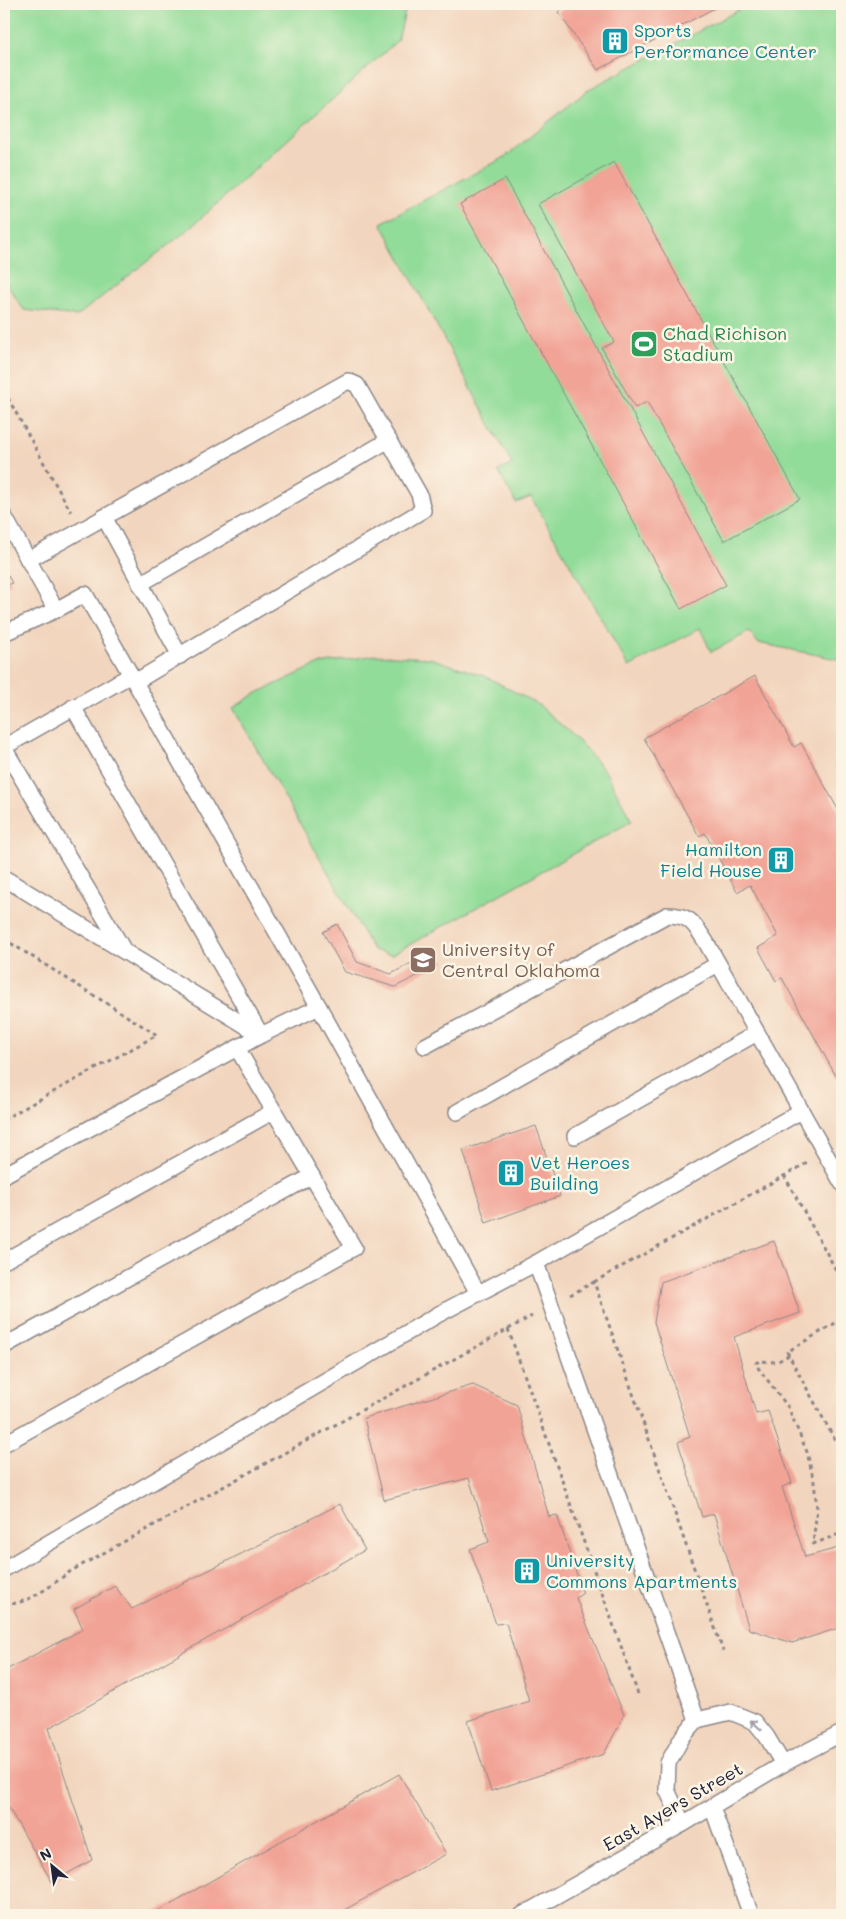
<svg xmlns="http://www.w3.org/2000/svg" width="846" height="1919" font-family="Mali,sans-serif">
  <style>
    .built { fill: #f2d5be }
    .green { fill: #91dc98; stroke: #5a7f6a }
    .building { fill: #f1a395 }
    .lines { fill: none; stroke-linecap: round; stroke-linejoin: round }
    .lane-casing { stroke: #8c8687; stroke-width: 18 }
    .path { stroke: #8c8687; stroke-width: 3; stroke-dasharray: 4 4; stroke-linecap: butt }
    .lane { stroke: #fff; stroke-width: 15 }
    .oneway { stroke: #9c9ca7 }
    .labels { text-anchor: middle; stroke-width: 5; stroke-linejoin: round; paint-order: stroke }
    .culture-label { font-size: 18px; fill: #0d838f; stroke: #fcf5e5; text-anchor: start }
    .leisure-label { font-size: 18px; fill: #27864d; stroke: #fcf5e5; text-anchor: start }
    .education-label { font-size: 18px; fill: #785e54; stroke: #fcf5e5; text-anchor: start }
    .street-label { font-size: 18px; fill: #22223b; stroke: #fcf5e5 }
  </style>
  <rect width="100%" height="100%" fill="#fcf5e5"/>
  <filter id="ink" filterUnits="userSpaceOnUse"><feTurbulence type="fractalNoise" baseFrequency=".02" numOctaves="2"/><feDisplacementMap in="SourceGraphic" scale="10" xChannelSelector="R" yChannelSelector="G"/><feConvolveMatrix kernelMatrix="1 2 1 2 8 2 1 2 1" color-interpolation-filters="sRGB"/></filter>
  <filter id="wash" filterUnits="userSpaceOnUse"><feTurbulence type="fractalNoise" baseFrequency=".0096" numOctaves="4" result="noise"/><feDisplacementMap in="SourceGraphic" scale="20" xChannelSelector="R" yChannelSelector="G"/><feGaussianBlur stdDeviation="1.12" result="paint"/><feColorMatrix in="noise" values="0 0 0 0 0 0 0 0 0 0 0 0 0 0 0 0 0 1.4 0 .05"/><feComposite in="paint" operator="in"/></filter>
  <g filter="url(#wash)">
    <rect width="100%" height="100%" fill="#f7ebd3"/>
    <!-- built -->
    <rect class="built" x="4" y="4" width="838" height="1911"/>
    <!-- green -->
    <g class="green">
      <path d="M4,4H407L398,40L189,229L77,316L24,310L4,280Z"/>
      <path d="M750,4H842V660L758,643L749,632L711,652L700,628L629,667L531,497L516,503L498,471L512,464L381,223L505,157L589,89Z"/>
      <path d="M376,655L430,658L485,676L539,705L576,738L605,771L632,821L391,955L373,950L233,708L255,694L319,664Z"/>
    </g>
    <g id="blocks">
      <!-- building -->
      <g class="building">
        <path d="M569,4H722L598,70L558,12Z"/>
        <path d="M614,162L800,499L724,541L647,402L635,408L602,348L614,342L538,204Z"/>
        <path d="M505,179L726,585L681,609L460,204Z"/>
        <path d="M4,569L12,583L4,587Z"/>
        <path d="M755,676L794,747L801,743L840,813L842,811V1087L782,978L776,981L758,948L778,936L750,885L737,892L705,833L699,836L644,738Z"/>
        <path d="M337,924L357,962L391,974L430,953L437,966L395,987L345,972L323,932Z"/>
        <path d="M536,1126L560,1196L486,1223L463,1150Z"/>
        <path d="M774,1241L800,1313L734,1337L756,1414L768,1411L792,1483L782,1487L805,1557L842,1547V1627L792,1643L749,1629L714,1514L702,1517L678,1442L690,1437L654,1322L661,1282Z"/>
        <path d="M473,1385L517,1405L549,1517L557,1515L583,1593L576,1598L624,1715L604,1754L491,1791L468,1721L529,1701L506,1623L496,1624L470,1549L489,1542L469,1478L384,1500L364,1418Z"/>
        <path d="M340,1504L365,1550L49,1728L92,1860L52,1882L4,1800V1671L83,1629L74,1609L115,1586L132,1609Z"/>
        <path d="M399,1774L446,1854L335,1915H151Z"/>
      </g>
    </g>
  </g>
  <g filter="url(#ink)">
    <use href="#blocks" fill-opacity="0" stroke="#8c8687" stroke-width="1"/>
    <g class="lines">
      <!-- lane casing -->
      <g class="lane-casing">
        <g id="lane">
          <path d="M4,516L56,610L85,594L319,1007L478,1293"/>
          <path d="M104,517L180,656"/>
          <path d="M28,560L348,381L357,385L419,494L423,510L135,682"/>
          <path d="M140,584L389,440"/>
          <path d="M4,633L56,610"/>
          <path d="M4,747L131,675"/>
          <path d="M4,748L123,949"/>
          <path d="M4,878L261,1035L73,707"/>
          <path d="M425,1046L667,915C691,915 694,924 706,942L842,1183"/>
          <path d="M457,1112L718,964"/>
          <path d="M575,1136L757,1033"/>
          <path d="M4,1175L261,1035L319,1007"/>
          <path d="M4,1261L274,1111"/>
          <path d="M536,1263L697,1720"/>
          <path d="M4,1346L312,1176"/>
          <path d="M4,1444L354,1248L237,1048"/>
          <path d="M4,1569L439,1314L536,1263L801,1111"/>
          <path d="M712,1807L751,1915"/>
          <path d="M683,1824L667,1790L668,1763L683,1736L697,1720L731,1712L755,1722L767,1737L783,1764"/>
          <path d="M522,1915L683,1824L783,1764L842,1733"/>
        </g>
      </g>
      <!-- path -->
      <g class="path">
        <path d="M4,391L71,512"/>
        <path d="M4,939L157,1035L4,1119"/>
        <path d="M784,1175L842,1281"/>
        <path d="M594,1282L807,1163"/>
        <path d="M570,1295L594,1282L723,1651"/>
        <path d="M842,1319L787,1352L842,1453"/>
        <path d="M508,1329L638,1694"/>
        <path d="M789,1355L777,1362L759,1361L756,1363V1365L788,1407L807,1452L814,1482L817,1508L813,1544L842,1533"/>
        <path d="M4,1604C29,1605 51,1585 71,1571L532,1316"/>
      </g>
      <!-- lane -->
      <use href="#lane" class="lane"/>
    </g>
    <!-- one-way arrows -->
    <defs><path id="oneway-shaft" d="M-6 0H5M1.5-3L5.5 0L1.5 3" fill="none" stroke-width="1.6" stroke-linecap="round" stroke-linejoin="round" transform="scale(1.25)"/></defs>
    <use class="oneway" href="#oneway-shaft" transform="translate(756 1725) rotate(-139)"/>
  </g>
  <!-- icons -->
  <defs>
    <g id="building-square" transform="scale(1.4375)"><rect x="-9" y="-9" width="18" height="18" rx="4" fill="#0f9aa8" stroke="#fcf5e5"/><path d="M-4-6H4V6H1V3H-1V6H-4ZM-2.5-4.3h1.7v1.8h-1.7ZM.8-4.3h1.7v1.8H.8ZM-2.5-1h1.7V.8h-1.7ZM.8-1h1.7V.8H.8Z" fill="#fff"/></g>
    <g id="stadium-square" transform="scale(1.4375)"><rect x="-9" y="-9" width="18" height="18" rx="4" fill="#2e9e5b" stroke="#fcf5e5"/><path d="M0-5a6.5 5 0 1 0 0 10a6.5 5 0 1 0 0-10ZM-3.5-1.8h7v3.6h-7Z" fill="#fff"/></g>
    <g id="university-square" transform="scale(1.4375)"><rect x="-9" y="-9" width="18" height="18" rx="4" fill="#8d6e63" stroke="#fcf5e5"/><path d="M0-5L7-2L0 1L-7-2ZM-4 1L0 2.5L4 1V4Q0 6-4 4Z" fill="#fff"/></g>
  </defs>
  <g fill-rule="evenodd">
    <use href="#building-square" x="615" y="41"/>
    <use href="#stadium-square" x="644" y="344"/>
    <use href="#building-square" x="781" y="860"/>
    <use href="#university-square" x="423" y="960"/>
    <use href="#building-square" x="511" y="1173"/>
    <use href="#building-square" x="527" y="1571"/>
  </g>
  <g class="labels">
    <!-- culture labels -->
    <g class="culture-label">
      <text x="634" y="37">Sports<tspan x="634" dy="21">Performance Center</tspan></text>
      <text x="762" y="856" text-anchor="end">Hamilton<tspan x="762" dy="21">Field House</tspan></text>
      <text x="530" y="1169">Vet Heroes<tspan x="530" dy="21">Building</tspan></text>
      <text x="546" y="1567">University<tspan x="546" dy="21">Commons Apartments</tspan></text>
    </g>
    <!-- leisure labels -->
    <g class="leisure-label">
      <text x="663" y="340">Chad Richison<tspan x="663" dy="21">Stadium</tspan></text>
    </g>
    <!-- education labels -->
    <g class="education-label">
      <text x="442" y="956">University of<tspan x="442" dy="21">Central Oklahoma</tspan></text>
    </g>
    <!-- street labels -->
    <g class="street-label">
      <text transform="translate(673 1807) rotate(-30)" y="6">East Ayers Street</text>
    </g>
  </g>
  <!-- margin -->
  <rect width="846" height="1919" fill="none" stroke="#fcf5e5" stroke-width="20"/>
  <!-- north arrow -->
  <g transform="translate(52 1866) rotate(331)" stroke="#fcf5e5" stroke-width="4" paint-order="stroke">
  <path d="M0-4L9 19L0 12L-9 19Z" fill="#22223b"/>
  <text y="-8" font-size="14" font-weight="bold" text-anchor="middle" fill="#22223b">N</text>
  </g>
</svg>
